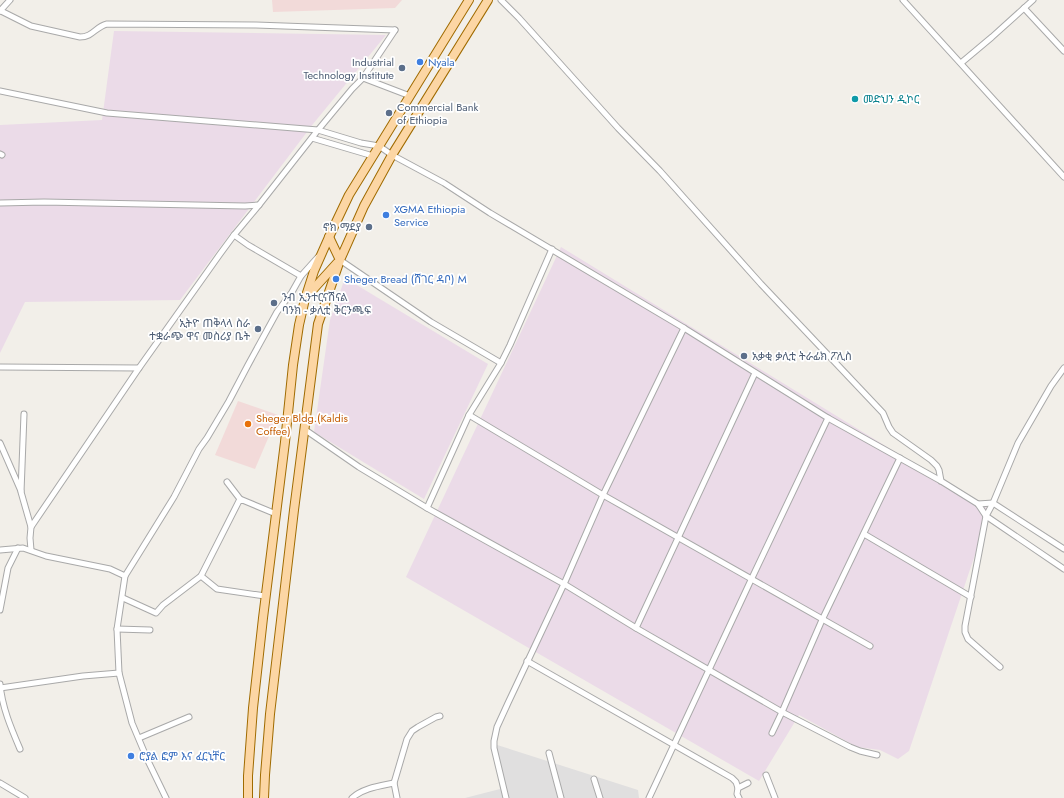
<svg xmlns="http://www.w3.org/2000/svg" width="1064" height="798" font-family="Jost,'Noto Sans Ethiopic',sans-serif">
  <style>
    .residential { fill: #e0dfdf }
    .commercial { fill: #f2dad9 }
    .industrial { fill: #ebdbe8 }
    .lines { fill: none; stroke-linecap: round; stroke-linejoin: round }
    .minor-casing { stroke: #a9a9a9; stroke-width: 7 }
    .primary-casing { stroke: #a06b00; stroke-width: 10 }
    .minor { stroke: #fff; stroke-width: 5 }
    .primary { stroke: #fcd6a4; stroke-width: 8 }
    .shop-dot { fill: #3f7fe0; stroke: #fff; stroke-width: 1.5 }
    .service-dot { fill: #5c6f8a; stroke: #fff; stroke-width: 1.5 }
    .culture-dot { fill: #0f9aa8; stroke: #fff; stroke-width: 1.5 }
    .food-dot { fill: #e8710a; stroke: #fff; stroke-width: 1.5 }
    .labels { text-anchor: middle; stroke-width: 3.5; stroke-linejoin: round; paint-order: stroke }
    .service-label { font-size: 11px; fill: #4e5e75; stroke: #fff; text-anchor: end }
    .shop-label { font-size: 11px; fill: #366cbe; stroke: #fff; text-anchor: start }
    .culture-label { font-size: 11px; fill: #0d838f; stroke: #fff; text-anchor: start }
    .food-label { font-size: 11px; fill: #c56008; stroke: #fff; text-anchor: start }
  </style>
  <rect width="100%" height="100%" fill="#f2efe9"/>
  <!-- residential -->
  <path class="residential" d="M494,744L638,790L639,798H465L500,789Z"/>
  <!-- commercial -->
  <g class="commercial">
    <path d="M272,0H402L395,8L273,12Z"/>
    <path d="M238,401L278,415L255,469L215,455Z"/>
  </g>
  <!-- industrial -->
  <g class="industrial">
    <path d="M114,31L386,35L313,124L180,300L25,302L0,353V125L102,120Z"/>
    <path d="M561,247L990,510L909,751L898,759L880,750L857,747L799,715L759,781L406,577Z"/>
    <path d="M345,278L488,364L424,499L314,432L330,320Z"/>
  </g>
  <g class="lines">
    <!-- minor casing -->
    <g class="minor-casing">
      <g id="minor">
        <path d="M501,0L519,18L618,128L660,171L761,284L883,413L889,427L893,433L931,460L937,466L939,470L941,481"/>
        <path d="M903,0L1064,177"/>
        <path d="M1024,8L1064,51"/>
        <path d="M0,11L10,0"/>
        <path d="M1,11L31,26L80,37C93,37 95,27 107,24L256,25L395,30"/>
        <path d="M961,63L992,37L1033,0"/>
        <path d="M363,78L410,96"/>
        <path d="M0,91L107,113L318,130L361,143L379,146L392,155L444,183L490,213L684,328L828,418L941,481L978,504L986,516L1064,569"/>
        <path d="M312,138L373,156"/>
        <path d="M0,154L2,155"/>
        <path d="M0,203L44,202L245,206L259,205"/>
        <path d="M234,235L248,245L301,276"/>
        <path d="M340,260L431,322L501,363"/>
        <path d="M0,367L139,368"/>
        <path d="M24,414L21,492L31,527"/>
        <path d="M469,415L603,495L870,646"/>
        <path d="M304,429L359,467L427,508L564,584L636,628L782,712L822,620L900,458"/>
        <path d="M0,443L21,491"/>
        <path d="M227,482L240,499"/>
        <path d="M978,504L993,503L1064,549"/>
        <path d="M427,508L469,415L501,363L510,345L552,249"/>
        <path d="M864,534L971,597"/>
        <path d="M0,550L23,548L46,556L110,569L125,576"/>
        <path d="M31,550L30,538L31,527L139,368L220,254L234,235L259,205L318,130L352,89L363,78L395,30"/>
        <path d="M201,576L217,589L265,596"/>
        <path d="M123,598L156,613L163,605L201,576L240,499L276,514"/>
        <path d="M0,610L8,568L18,548"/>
        <path d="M636,628L755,373"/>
        <path d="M117,629L150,630"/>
        <path d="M527,661L732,778L736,782L738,788"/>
        <path d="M1000,667L968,639L965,632V626L986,516L993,503L1018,443L1051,386L1064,368"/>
        <path d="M0,684C2,707 11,728 20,749"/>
        <path d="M0,688L83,676L119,673"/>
        <path d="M772,733L782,712L850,747L860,751L877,755"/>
        <path d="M139,738L189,717"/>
        <path d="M549,753L561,798"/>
        <path d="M766,775L775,798"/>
        <path d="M594,779L600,798"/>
        <path d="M0,783L25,798"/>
        <path d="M166,798L148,761L132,723L119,673L117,629L125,576L174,497L199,449L207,438L229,401L248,365L277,312L292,292L301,276L318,257"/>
        <path d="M352,798C363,788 380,786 394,783"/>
        <path d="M397,798L394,783L407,739L412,731L418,727L436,717L440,716"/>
        <path d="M506,798L494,748V741L497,727L508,703L564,584L603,495L684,328"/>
        <path d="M649,798L751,580L828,418"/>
        <path d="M739,798L737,794L738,788L748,783"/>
      </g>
    </g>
    <!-- primary casing -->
    <g class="primary-casing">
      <g id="primary">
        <path d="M329,237L340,260"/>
        <path d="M308,295L337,263"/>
        <path d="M248,798V776L253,708L263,618L285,442L293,365L299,325L305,299L314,271L329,237L349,195L469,0"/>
        <path d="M264,798L265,775L270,714L294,510L318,324L340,260L364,206L392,155L488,0"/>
      </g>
    </g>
    <!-- minor -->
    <use href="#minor" class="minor"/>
    <!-- primary -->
    <use href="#primary" class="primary"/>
  </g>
  <!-- markers -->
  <g class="shop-dot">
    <circle cx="420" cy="62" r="4"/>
    <circle cx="386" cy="215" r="4"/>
    <circle cx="336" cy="279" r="4"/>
    <circle cx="131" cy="756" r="4"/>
  </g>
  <g class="service-dot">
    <circle cx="402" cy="68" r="4"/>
    <circle cx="389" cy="113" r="4"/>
    <circle cx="369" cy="227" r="4"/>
    <circle cx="274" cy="303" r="4"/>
    <circle cx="258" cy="329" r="4"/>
    <circle cx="744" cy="356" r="4"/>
  </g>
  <circle class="culture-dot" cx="855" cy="99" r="4"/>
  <circle class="food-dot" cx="248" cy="424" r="4"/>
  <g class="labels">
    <!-- service labels -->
    <g class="service-label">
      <text x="394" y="66">Industrial<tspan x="394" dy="13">Technology Institute</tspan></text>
      <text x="397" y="111" text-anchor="start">Commercial Bank<tspan x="397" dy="13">of Ethiopia</tspan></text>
      <text x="361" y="231">ኖክ ማደያ</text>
      <text x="282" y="301" text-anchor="start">ንብ ኢንተርናሽናል<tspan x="282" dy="13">ባንክ - ቃሊቲ ቅርንጫፍ</tspan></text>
      <text x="250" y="327">ኢትዮ ጠቅላላ ስራ<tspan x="250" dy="13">ተቋራጭ ዋና መስሪያ ቤት</tspan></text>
      <text x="752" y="360" text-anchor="start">አቃቂ ቃሊቲ ትራፊክ ፖሊስ</text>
    </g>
    <!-- shop labels -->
    <g class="shop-label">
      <text x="428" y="66">Nyala</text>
      <text x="394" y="213">XGMA Ethiopia<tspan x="394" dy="13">Service</tspan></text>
      <text x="344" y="283">Sheger Bread (ሸገር ዳቦ) M</text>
      <text x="139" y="760">ሮያል ፎም እና ፈርኒቸር</text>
    </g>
    <!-- culture labels -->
    <g class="culture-label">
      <text x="863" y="103">መድህን ዲኮር</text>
    </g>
    <!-- food labels -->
    <g class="food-label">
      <text x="256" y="422">Sheger Bldg.(Kaldis<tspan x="256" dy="13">Coffee)</tspan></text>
    </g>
  </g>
</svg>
